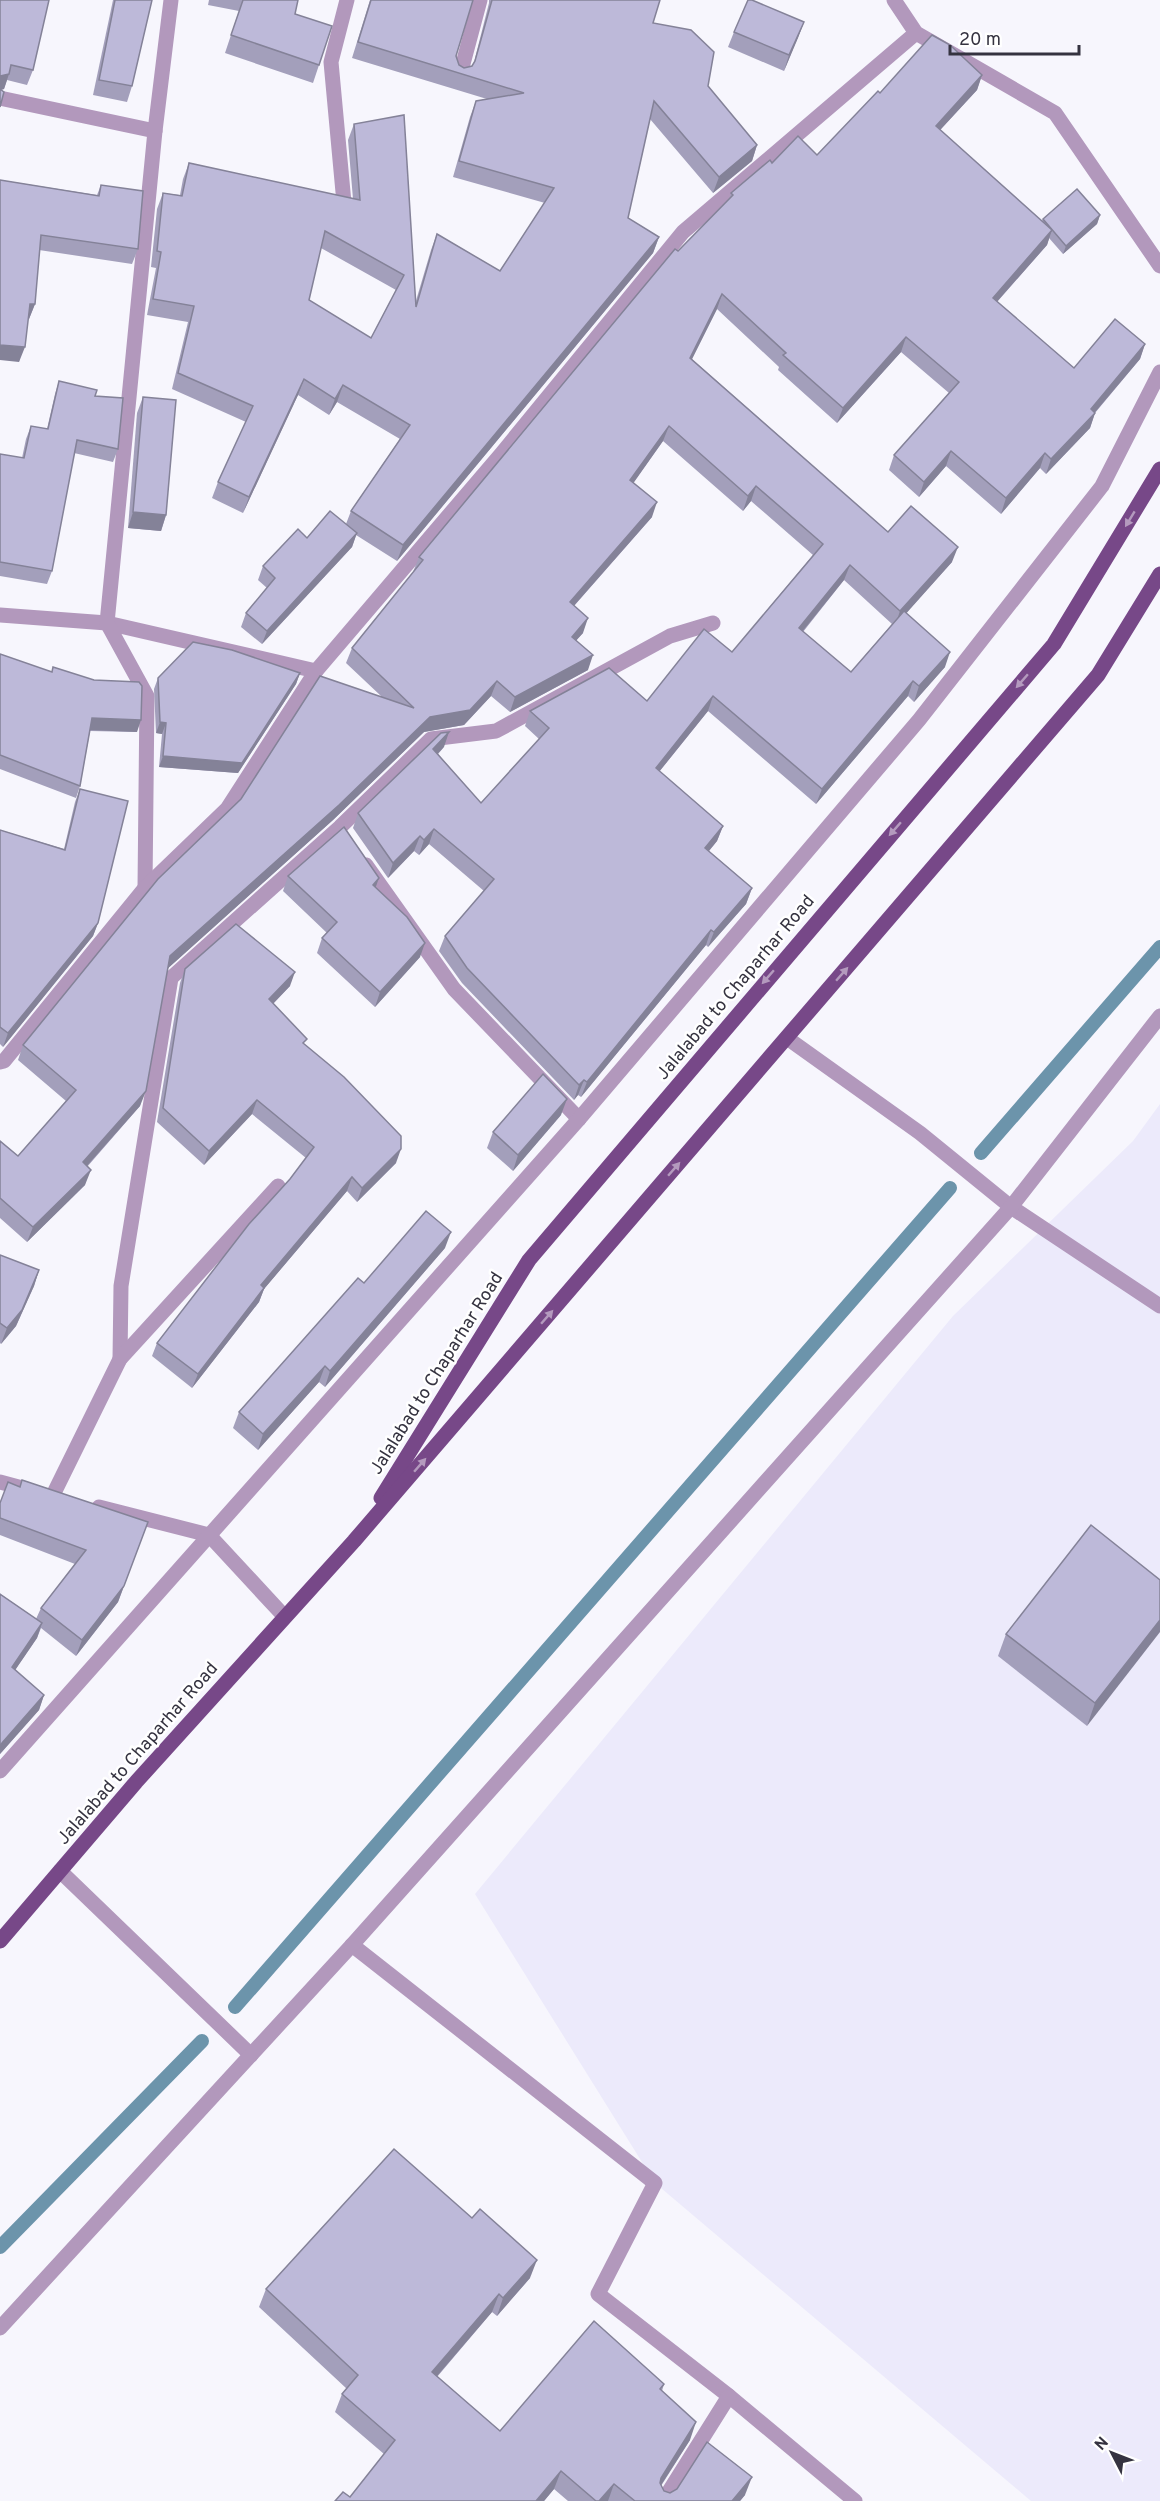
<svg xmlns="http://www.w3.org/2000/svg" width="1160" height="2501" font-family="Overpass,sans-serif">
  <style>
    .built { fill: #eceafb }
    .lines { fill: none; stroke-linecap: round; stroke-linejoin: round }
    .stream { stroke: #6c94ab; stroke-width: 14 }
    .minor { stroke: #b298bc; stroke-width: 15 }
    .primary { stroke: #774888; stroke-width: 15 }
    .wall { fill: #a39fbb; fill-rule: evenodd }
    .shaded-wall { fill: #848298 }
    .building { fill: #bdb9d9; stroke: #848298; stroke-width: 1.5; fill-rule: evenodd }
    .oneway { fill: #b49abe }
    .labels { text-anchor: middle; stroke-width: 5; stroke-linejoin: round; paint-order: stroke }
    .street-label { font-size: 18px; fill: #353340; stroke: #fff }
  </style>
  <rect width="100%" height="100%" fill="#f7f6fd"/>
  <!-- built -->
  <path class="built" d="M1160,1104V2501H1031L655,2183L475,1894L953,1316L1133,1141Z"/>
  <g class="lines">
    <!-- stream -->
    <g class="stream">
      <path d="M981,1153L1160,947"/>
      <path d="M235,2007L950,1188"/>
      <path d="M0,2247L202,2041"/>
    </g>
    <!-- minor -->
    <g class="minor">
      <path d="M894,0L916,33L1055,113L1160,266"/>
      <path d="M460,75L480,0"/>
      <path d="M0,98L155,131"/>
      <path d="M344,203L331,62L347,0"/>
      <path d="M0,615L107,623L316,671"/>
      <path d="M366,865L454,989L579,1119"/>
      <path d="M145,888L147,696L107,623L155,131L171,0"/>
      <path d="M787,1038L920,1133L1011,1207L1160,1306"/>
      <path d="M0,1062L4,1061L145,888L227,809L316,671L502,453L683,232L916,33"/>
      <path d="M120,1359L121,1286L171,978L340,827L431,739L496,731L670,636L713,623"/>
      <path d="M0,1482L26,1489"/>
      <path d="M53,1495L120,1359L278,1186"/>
      <path d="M99,1507L209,1535L284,1616"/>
      <path d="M0,1771L579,1119L919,720L1102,486L1160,372"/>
      <path d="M60,1871L251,2055"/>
      <path d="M352,1945L655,2183L598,2294L729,2396L855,2501"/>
      <path d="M0,2328L352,1945L1011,1207L1160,1016"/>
      <path d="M663,2501L729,2396"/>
    </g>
    <!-- primary -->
    <g class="primary">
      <path d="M381,1498L529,1260L1054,644L1160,469"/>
      <path d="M0,1941L136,1782L354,1541L1098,675L1160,574"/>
    </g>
  </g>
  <!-- wall -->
  <g class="wall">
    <path d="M0,0L33,70L27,85L7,80L4,89L1,90Z"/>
    <path d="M113,0H152L132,86L127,102L93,95Z"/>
    <path d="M209,0H298L295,14L319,65L313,83L225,53L239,11L208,5Z"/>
    <path d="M370,0H473L456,56L459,65L464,68L473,66L489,3V0H660L653,23L757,145L752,161L713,193L650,119L628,218L659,237L653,253L397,561L356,535L352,547L262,644L241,627L246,613L267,588L258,580L263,566L307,538L346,524L351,511L400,439L337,402L329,415L298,395L243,513L212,498L218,482L246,422L172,389L188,322L147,315L156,268L151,267L157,209L163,193L180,195L183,179L189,163L353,199L348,140L354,124L415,304L431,250L437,234L500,271L545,203L453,177L470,117L476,101L487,99L352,58ZM321,248L396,290L371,338L309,300Z"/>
    <path d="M804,22L784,71L728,47L734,32Z"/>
    <path d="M982,75L977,90L940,130L1042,221L1043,219L1100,215L1097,224L1063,254L1049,238L1047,245L997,302L1074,368L1145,344L1140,359L1095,413L1090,428L1046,474L1040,468L1001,514L946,466L919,497L889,470L894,455L949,393L901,352L837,423L778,370L779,367L717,309L692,359L888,532L952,562L906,613L945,667L914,702L908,696L816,804L708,711L659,772L723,826L717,841L709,851L752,888L746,904L708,947L706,945L581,1097L578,1095L574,1100L462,983L439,951L445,936L484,891L429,844L419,855L414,851L388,878L353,828L358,813L444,747L438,754L481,803L539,739L525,726L530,711L647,701L732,652L813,555L751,501L743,511L663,441L633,483L652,517L574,606L583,633L576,640L588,670L510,712L491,696L464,725L424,732L333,820L168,968L140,1106L87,1167L85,1185L27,1242L0,1218V1141L18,1156L66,1101L18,1060L23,1045L381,696L346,663L352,648L413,572L419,557L678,251L729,199L731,193L772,163L817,155L880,93ZM844,580L892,624L851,672L803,632Z"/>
    <path d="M0,180L97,195L101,185L138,249L132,264L39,250L35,304L29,319H28L19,362Z"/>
    <path d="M59,381L95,396L118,449L113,462L74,453L52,571L47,584L0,576V454L22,458L26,439L31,426L47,429L55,394Z"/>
    <path d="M143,397L166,515L161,531L128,528L137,413Z"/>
    <path d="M0,654L137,732L90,731L80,786L76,798L0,769Z"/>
    <path d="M300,673L296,684L238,773L159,767L162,734L156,733L154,689L158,678Z"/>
    <path d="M80,789L98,923L93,936L3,1047L0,1044V830L64,849L75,802Z"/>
    <path d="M288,876L376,888L420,957L375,1007L317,953L322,938L327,933L283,891Z"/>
    <path d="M185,969L290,986L273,1004L396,1163L357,1202L347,1191L264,1289L259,1302L192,1388L152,1356L157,1343L290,1179L306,1158L252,1114L204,1165L157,1122L180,983Z"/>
    <path d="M561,1115L513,1171L487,1148L493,1132Z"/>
    <path d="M445,1248L325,1387L319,1382L258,1450L233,1428L239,1412L364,1283Z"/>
    <path d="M0,1255L39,1270L34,1286L16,1326L1,1344L0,1343Z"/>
    <path d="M22,1480L148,1522L118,1602L76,1656L41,1628L37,1638L15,1670L44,1695L39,1710L0,1754V1594L36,1619L41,1608L75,1564L0,1535V1503L20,1487Z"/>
    <path d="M1160,1580L1087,1726L998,1656L1006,1634Z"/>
    <path d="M530,2278L497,2316L492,2312L437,2377L500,2431L664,2384L662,2391L690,2440L661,2486L664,2491L670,2493L745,2495L740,2501H568L554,2489L544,2501H335L350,2497L384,2454L335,2412L342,2394L347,2389L259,2307L266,2289Z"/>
  </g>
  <!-- shaded-wall -->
  <g class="shaded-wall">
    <path d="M804,22L798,38L784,71L789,55Z"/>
    <path d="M9,74L4,89L0,90V76Z"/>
    <path d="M982,75L977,90L930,141L936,126Z"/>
    <path d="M757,145L752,161L713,193L719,177Z"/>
    <path d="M1100,215L1097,224L1063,254L1066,246Z"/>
    <path d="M1052,230L1047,245L987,313L993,298Z"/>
    <path d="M659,237L653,253L397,561L403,545Z"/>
    <path d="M722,294L717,309L685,373L690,358Z"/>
    <path d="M30,304H35L29,319H24Z"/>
    <path d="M906,337L901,352L837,423L843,408Z"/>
    <path d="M1145,344L1140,359L1085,424L1091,409Z"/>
    <path d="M0,345L25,347L19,362L0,360Z"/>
    <path d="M304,379L298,395L243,513L249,497Z"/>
    <path d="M343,385L337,402L329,415L335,399Z"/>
    <path d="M1095,413L1090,428L1046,474L1051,459Z"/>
    <path d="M669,426L663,441L625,495L630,480Z"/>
    <path d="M951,451L946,466L919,497L924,482Z"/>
    <path d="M1045,453L1040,468L1001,514L1006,498Z"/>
    <path d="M756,486L751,501L743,511L748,496Z"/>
    <path d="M657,502L652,517L564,617L570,602Z"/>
    <path d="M133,512L166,515L161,531L128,528Z"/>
    <path d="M357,533L352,547L262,644L267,631Z"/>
    <path d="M958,547L952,562L895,626L900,611Z"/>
    <path d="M850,565L844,580L793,643L799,628Z"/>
    <path d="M588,618L583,633L566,652L572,637Z"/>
    <path d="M950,652L945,667L914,702L919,686Z"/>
    <path d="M593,655L588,670L510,712L515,697Z"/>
    <path d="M300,673L296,684L238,773L159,767L163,756Z"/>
    <path d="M497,681L491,696L464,725L424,732L333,820L165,971L170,956L430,717Z"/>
    <path d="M913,681L908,696L816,804L822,789Z"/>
    <path d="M713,696L708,711L650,783L656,768Z"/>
    <path d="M92,718L141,720L137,732L88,730Z"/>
    <path d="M160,722L166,723L162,734L156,733Z"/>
    <path d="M449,732L444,747L428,764L433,749Z"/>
    <path d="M723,826L717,841L699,863L705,848Z"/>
    <path d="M434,829L429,844L419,855L424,840Z"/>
    <path d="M420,836L414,851L388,878L393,863Z"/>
    <path d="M379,878L374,892L373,885Z"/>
    <path d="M752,888L746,904L708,947L714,932Z"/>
    <path d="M98,923L93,936L3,1047L8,1033Z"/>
    <path d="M711,930L706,945L581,1097L587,1082Z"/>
    <path d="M425,943L420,957L375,1007L380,992Z"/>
    <path d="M295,972L290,986L264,1013L269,999Z"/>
    <path d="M584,1080L578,1095L574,1100L579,1085Z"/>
    <path d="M146,1091L140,1106L77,1177L83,1162Z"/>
    <path d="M567,1099L561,1115L513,1171L518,1155Z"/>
    <path d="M257,1100L252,1114L204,1165L209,1151Z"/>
    <path d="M401,1149L396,1163L357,1202L362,1188Z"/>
    <path d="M91,1170L85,1185L27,1242L33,1227Z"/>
    <path d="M352,1177L347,1191L264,1289L259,1302L192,1388L198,1374L261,1285Z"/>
    <path d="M451,1232L445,1248L325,1387L330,1371Z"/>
    <path d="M39,1270L34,1286L16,1326L1,1344L7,1328Z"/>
    <path d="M325,1366L319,1382L258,1450L263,1434Z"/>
    <path d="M124,1586L118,1602L76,1656L82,1640Z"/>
    <path d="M1160,1620V1632L1087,1726L1095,1703Z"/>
    <path d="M42,1623L37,1638L7,1682L12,1667Z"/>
    <path d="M44,1695L39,1710L0,1754V1747L2,1743Z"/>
    <path d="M537,2260L530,2278L497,2316L503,2298Z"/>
    <path d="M499,2294L492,2312L425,2390L432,2372Z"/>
    <path d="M696,2422L690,2440L654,2496L661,2478Z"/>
    <path d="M561,2471L554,2489L544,2501H536Z"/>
    <path d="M752,2477L745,2495L740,2501H732Z"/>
    <path d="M614,2484L608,2501H599Z"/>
  </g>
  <!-- building -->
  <g class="building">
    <path d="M0,0H49L33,70L11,65L9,74L0,76Z"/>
    <path d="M115,0H152L132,86L99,80Z"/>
    <path d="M243,0H298L295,14L332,26L319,65L231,35Z"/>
    <path d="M371,0H473L456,56L459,65L464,68L472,66L475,61L492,0H660L653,23L691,30L714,52L708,86L757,145L719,177L654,101L628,218L659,237L403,545L351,511L410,425L343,385L335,399L304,379L249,497L218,482L253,406L178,373L194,306L153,299L161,252L157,251L163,193L182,196L189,163L360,200L354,124L404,115L416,307L437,234L500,271L554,188L459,161L476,101L524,93L358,42ZM325,231L404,275L371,338L309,300Z"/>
    <path d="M748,0H752L804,22L789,55L734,32Z"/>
    <path d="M932,35L950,45L982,75L936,126L1052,230L993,298L1074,368L1115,319L1145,344L1091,409L1095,413L1051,459L1045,453L1006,498L951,451L924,482L894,455L959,382L906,337L843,408L783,355L786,353L722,294L690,358L888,532L911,506L958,547L900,611L850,565L799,628L851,672L904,611L950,652L919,686L913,681L822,789L713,696L656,768L723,826L705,848L752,888L714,932L711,930L587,1082L584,1080L579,1085L467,968L445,936L494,879L434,829L424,840L420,836L393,863L358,813L441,733L449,732L433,749L481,803L549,728L530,711L609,668L647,701L704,629L732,652L823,544L756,486L748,496L669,426L630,480L657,502L570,602L588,618L572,637L593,655L515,697L497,681L470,710L430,717L339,805L170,956L146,1091L83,1162L91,1170L33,1227L0,1198V1141L18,1156L76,1090L23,1045L158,879L241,799L320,676L414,708L352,648L423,560L419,557L675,249L678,251L733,195L731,193L770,160L772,163L798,136L817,155L878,91L880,93Z"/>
    <path d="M0,89L4,92L0,107Z"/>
    <path d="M0,180L99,196L101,185L143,191L138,249L41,235L35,304H30L25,347L0,345Z"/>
    <path d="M1077,189L1100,215L1066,246L1043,219Z"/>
    <path d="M59,381L97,390L95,396L123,398L118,449L77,440L52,571L0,562V454L24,458L31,426L48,429Z"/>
    <path d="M143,397L176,400L166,515L133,512Z"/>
    <path d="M330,511L357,533L267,631L246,613L275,578L263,566L298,529L307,538Z"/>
    <path d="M193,642L232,650L300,673L242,763L163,756L166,723L160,722L158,678Z"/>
    <path d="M0,654L52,672L53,667L94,680L139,682L142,686L141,720L92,718L80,786L0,755Z"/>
    <path d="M80,789L128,801L98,923L8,1033L0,1027V830L65,850Z"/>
    <path d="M344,827L379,878L373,885L407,917L425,943L380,992L322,938L337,922L288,876Z"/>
    <path d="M236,924L295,972L269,999L307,1039L303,1043L344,1077L401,1136V1149L362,1188L352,1177L261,1285L264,1288L198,1374L157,1343L249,1224L290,1179L314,1147L257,1100L209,1151L163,1108L185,969Z"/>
    <path d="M543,1074L567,1099L518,1155L493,1132Z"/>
    <path d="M426,1211L451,1232L330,1371L325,1366L263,1434L239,1412L358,1278L364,1283Z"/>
    <path d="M0,1255L39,1270L22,1310L7,1328L0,1323Z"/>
    <path d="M22,1480L148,1522L124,1586L82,1640L41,1608L86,1550L0,1518V1503L8,1482L20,1487Z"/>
    <path d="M1091,1525L1160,1580V1620L1095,1703L1006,1634Z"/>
    <path d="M0,1594L42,1623L12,1667L44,1695L2,1743L0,1747Z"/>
    <path d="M394,2149L472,2218L480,2209L537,2260L503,2298L499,2294L432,2372L500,2431L594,2321L664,2384L660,2389L696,2422L661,2478L660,2483L664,2491L670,2493L677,2489L707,2442L752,2477L732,2501H635L614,2484L599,2501H596L561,2471L536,2501H335L343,2492L350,2497L395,2440L342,2394L358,2375L266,2289Z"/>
  </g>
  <!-- one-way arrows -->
  <defs><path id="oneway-solid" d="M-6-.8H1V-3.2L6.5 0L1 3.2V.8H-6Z" transform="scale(1.5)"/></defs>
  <g class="oneway">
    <use href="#oneway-solid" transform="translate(1130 519) rotate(121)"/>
    <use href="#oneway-solid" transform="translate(1022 681) rotate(131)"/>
    <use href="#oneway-solid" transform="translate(895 829) rotate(131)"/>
    <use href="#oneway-solid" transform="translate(842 974) rotate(-49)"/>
    <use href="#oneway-solid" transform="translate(768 977) rotate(131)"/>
    <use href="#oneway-solid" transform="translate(674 1169) rotate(-49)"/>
    <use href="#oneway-solid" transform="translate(547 1317) rotate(-49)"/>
    <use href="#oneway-solid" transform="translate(420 1465) rotate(-49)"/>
  </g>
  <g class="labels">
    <!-- street labels -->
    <g class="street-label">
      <text transform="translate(735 987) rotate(-50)" y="6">Jalalabad to Chaparhar Road</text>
      <text transform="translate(436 1373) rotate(-58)" y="6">Jalalabad to Chaparhar Road</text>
      <text transform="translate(137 1753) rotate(-49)" y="6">Jalalabad to Chaparhar Road</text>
    </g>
  </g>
  <!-- north arrow -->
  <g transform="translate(1112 2453) rotate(312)" stroke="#ffffff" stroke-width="4.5" paint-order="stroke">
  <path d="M0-4.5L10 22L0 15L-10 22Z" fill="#353340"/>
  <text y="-9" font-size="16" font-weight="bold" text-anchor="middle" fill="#353340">N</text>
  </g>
  <!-- scale -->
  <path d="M950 45v9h129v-9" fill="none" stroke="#353340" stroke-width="3"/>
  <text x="959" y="45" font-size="18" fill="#353340" stroke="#ffffff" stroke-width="4.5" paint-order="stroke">20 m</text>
</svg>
